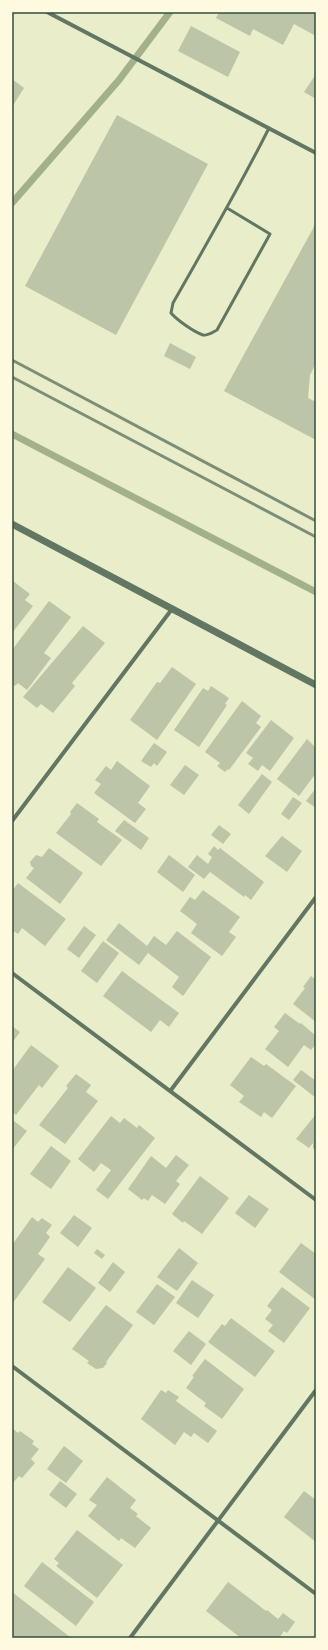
<svg xmlns="http://www.w3.org/2000/svg" width="328" height="1650" font-family="'Golos Text',sans-serif">
  <style>
    .lines { fill: none; stroke-linecap: round; stroke-linejoin: round }
    .stream { stroke: #a3b18a; stroke-width: 7 }
    .building { fill: #bcc5a7 }
    .service { stroke: #617663; stroke-width: 3 }
    .minor { stroke: #617663; stroke-width: 4 }
    .tertiary { stroke: #617663; stroke-width: 7 }
    .rail { stroke: #7c8e77; stroke-width: 3 }
    .neatline { fill: none; stroke: #344e41; stroke-width: 1.5 }
  </style>
  <rect width="100%" height="100%" fill="#e9edc9"/>
  <g class="lines">
    <!-- stream -->
    <g class="stream">
      <path d="M12,203L119,80L170,12"/>
      <path d="M12,434L316,592"/>
    </g>
  </g>
  <!-- building -->
  <g class="building">
    <path d="M219,12H316V36L294,24L283,45L253,29L250,36L216,18Z"/>
    <path d="M191,26L240,52L228,77L178,51Z"/>
    <path d="M316,74V99L304,92Z"/>
    <path d="M12,79L24,88L12,107Z"/>
    <path d="M117,115L208,164L116,335L25,286Z"/>
    <path d="M316,223V363L310,375L308,398L316,402V440L224,391Z"/>
    <path d="M170,343L196,357L190,369L164,356Z"/>
    <path d="M13,581L30,594L25,600L33,606L12,633Z"/>
    <path d="M49,601L71,617L44,653L51,658L27,690L18,683L15,686L12,684V650Z"/>
    <path d="M83,626L105,643L72,683L75,686L53,713L41,704L37,708L23,697Z"/>
    <path d="M172,667L196,684L157,740L130,720L157,682L160,683Z"/>
    <path d="M211,686L229,698L225,704L227,705L199,747L174,730L203,688L208,691Z"/>
    <path d="M242,701L261,716L256,723L261,727L229,770L228,769L225,772L217,766L220,763L205,752Z"/>
    <path d="M271,720L294,738L270,771L262,765L258,771L248,764L253,758L246,753Z"/>
    <path d="M307,739L316,748V773L299,796L277,779Z"/>
    <path d="M154,743L167,752L157,766L154,763L151,767L141,761Z"/>
    <path d="M117,761L150,786L138,803L146,809L135,823L94,793L101,784L95,780L106,766L111,770Z"/>
    <path d="M185,765L199,775L184,795L170,785Z"/>
    <path d="M262,774L272,782L249,814L238,805Z"/>
    <path d="M316,788V808L306,801Z"/>
    <path d="M293,797L302,803L289,820L281,814Z"/>
    <path d="M77,803L99,819L97,822L122,840L101,866L56,833L71,814L70,812Z"/>
    <path d="M124,820L149,838L141,850L115,831Z"/>
    <path d="M219,825L231,834L223,844L211,835Z"/>
    <path d="M282,836L302,851L287,872L265,856Z"/>
    <path d="M214,846L218,850L220,848L264,882L251,900L245,895L244,897L210,872L204,879L188,867L197,855L208,864L212,857L208,854Z"/>
    <path d="M49,848L83,873L60,904L26,878L34,868L31,866L30,862L36,855L42,857Z"/>
    <path d="M169,855L195,875L183,892L157,872Z"/>
    <path d="M18,883L66,919L45,946L22,928L18,934L12,930V891Z"/>
    <path d="M203,890L240,917L229,932L236,937L222,956L191,933L197,924L180,911L190,897L195,900Z"/>
    <path d="M119,923L147,946L154,936L166,945L177,931L211,957L183,996L172,987L179,977L148,953L139,965L106,940Z"/>
    <path d="M84,926L96,935L79,958L67,949Z"/>
    <path d="M103,941L119,953L97,983L81,971Z"/>
    <path d="M122,971L179,1013L169,1027L160,1020L151,1032L103,996Z"/>
    <path d="M311,976L316,980V1022L293,1004L305,988L303,987Z"/>
    <path d="M285,1013L300,1024L301,1023L316,1036V1044L311,1050L304,1045L288,1067L265,1049L279,1031L274,1027Z"/>
    <path d="M12,1026L20,1032L12,1043Z"/>
    <path d="M31,1045L59,1066L42,1088L39,1085L16,1115L12,1112V1071Z"/>
    <path d="M251,1057L264,1066L266,1064L296,1086L272,1118L264,1112L261,1117L239,1102L244,1096L230,1085Z"/>
    <path d="M301,1070L316,1081V1098L293,1080Z"/>
    <path d="M76,1074L91,1085L86,1092L98,1101L65,1144L39,1125L68,1088L66,1086Z"/>
    <path d="M316,1114V1150L313,1148V1143L309,1148L296,1139Z"/>
    <path d="M111,1116L120,1123L124,1118L137,1128L139,1125L155,1138L108,1199L96,1190L111,1170L101,1163L94,1172L78,1159Z"/>
    <path d="M14,1121L27,1131L12,1150V1123Z"/>
    <path d="M51,1146L71,1161L51,1189L30,1174Z"/>
    <path d="M176,1155L189,1165L176,1181L180,1184L165,1204L152,1195L148,1201L144,1198L142,1200L128,1189L151,1156L166,1168Z"/>
    <path d="M200,1176L229,1198L202,1234L184,1221L183,1223L172,1214Z"/>
    <path d="M249,1195L269,1209L255,1228L235,1213Z"/>
    <path d="M74,1215L92,1228L78,1247L60,1233Z"/>
    <path d="M32,1217L38,1222L42,1218L52,1225L46,1233L50,1237L38,1254L45,1259L12,1304V1245Z"/>
    <path d="M301,1243L316,1254V1300L279,1272Z"/>
    <path d="M179,1248L198,1263L177,1291L157,1277Z"/>
    <path d="M97,1249L105,1255L102,1259L94,1253Z"/>
    <path d="M113,1262L125,1272L110,1292L98,1283Z"/>
    <path d="M68,1267L96,1288L70,1322L42,1302Z"/>
    <path d="M192,1280L214,1295L198,1318L176,1303Z"/>
    <path d="M157,1284L175,1297L154,1325L136,1312Z"/>
    <path d="M282,1287L310,1308L284,1343L268,1331L273,1325L265,1319L272,1310L267,1306Z"/>
    <path d="M106,1305L133,1325L106,1362L107,1363L103,1368L96,1369L87,1363L89,1361L72,1349Z"/>
    <path d="M231,1318L275,1351L255,1377L208,1342L222,1324L225,1326Z"/>
    <path d="M189,1331L206,1344L191,1365L173,1351Z"/>
    <path d="M205,1359L244,1389L222,1419L204,1406L206,1403L186,1388L194,1377L192,1376Z"/>
    <path d="M161,1390L166,1393L168,1390L179,1397L176,1401L217,1431L208,1443L194,1433L191,1437L184,1432L175,1445L141,1419Z"/>
    <path d="M12,1428L18,1433L20,1431L34,1441L32,1444L39,1449L31,1459L35,1463L22,1478L19,1476L12,1484Z"/>
    <path d="M64,1446L83,1461L66,1483L47,1469Z"/>
    <path d="M107,1477L136,1500L130,1508L138,1514L136,1516L151,1528L135,1548L121,1538L119,1541L88,1516L97,1505L89,1500Z"/>
    <path d="M60,1481L77,1494L66,1508L49,1495Z"/>
    <path d="M304,1491L316,1500V1542L284,1517Z"/>
    <path d="M77,1530L123,1565L97,1598L56,1566L59,1563L54,1559Z"/>
    <path d="M42,1562L94,1602L76,1626L24,1586Z"/>
    <path d="M228,1582L266,1611L267,1610L278,1619L283,1613L295,1622L287,1633L284,1631L279,1638H241L206,1611Z"/>
    <path d="M12,1592L70,1637L15,1638L12,1636Z"/>
  </g>
  <g class="lines">
    <!-- service -->
    <path class="service" d="M227,208L270,234L217,330C213,332 208,336 203,335C194,332 177,320 171,313L173,303C206,245 239,188 269,128"/>
    <!-- minor -->
    <g class="minor">
      <path d="M47,12L316,153"/>
      <path d="M12,821L172,609"/>
      <path d="M12,973L316,1200"/>
      <path d="M171,1090L316,897"/>
      <path d="M12,1366L316,1594"/>
      <path d="M130,1638L316,1390"/>
    </g>
    <!-- tertiary -->
    <path class="tertiary" d="M12,524L316,685"/>
    <!-- rail -->
    <g class="rail">
      <path d="M12,360L316,521"/>
      <path d="M12,377L316,537"/>
    </g>
  </g>
  <!-- border -->
  <rect width="328" height="1650" fill="none" stroke="#fefae0" stroke-width="26"/>
  <rect x="13" y="13" width="302" height="1624" class="neatline"/>
</svg>
